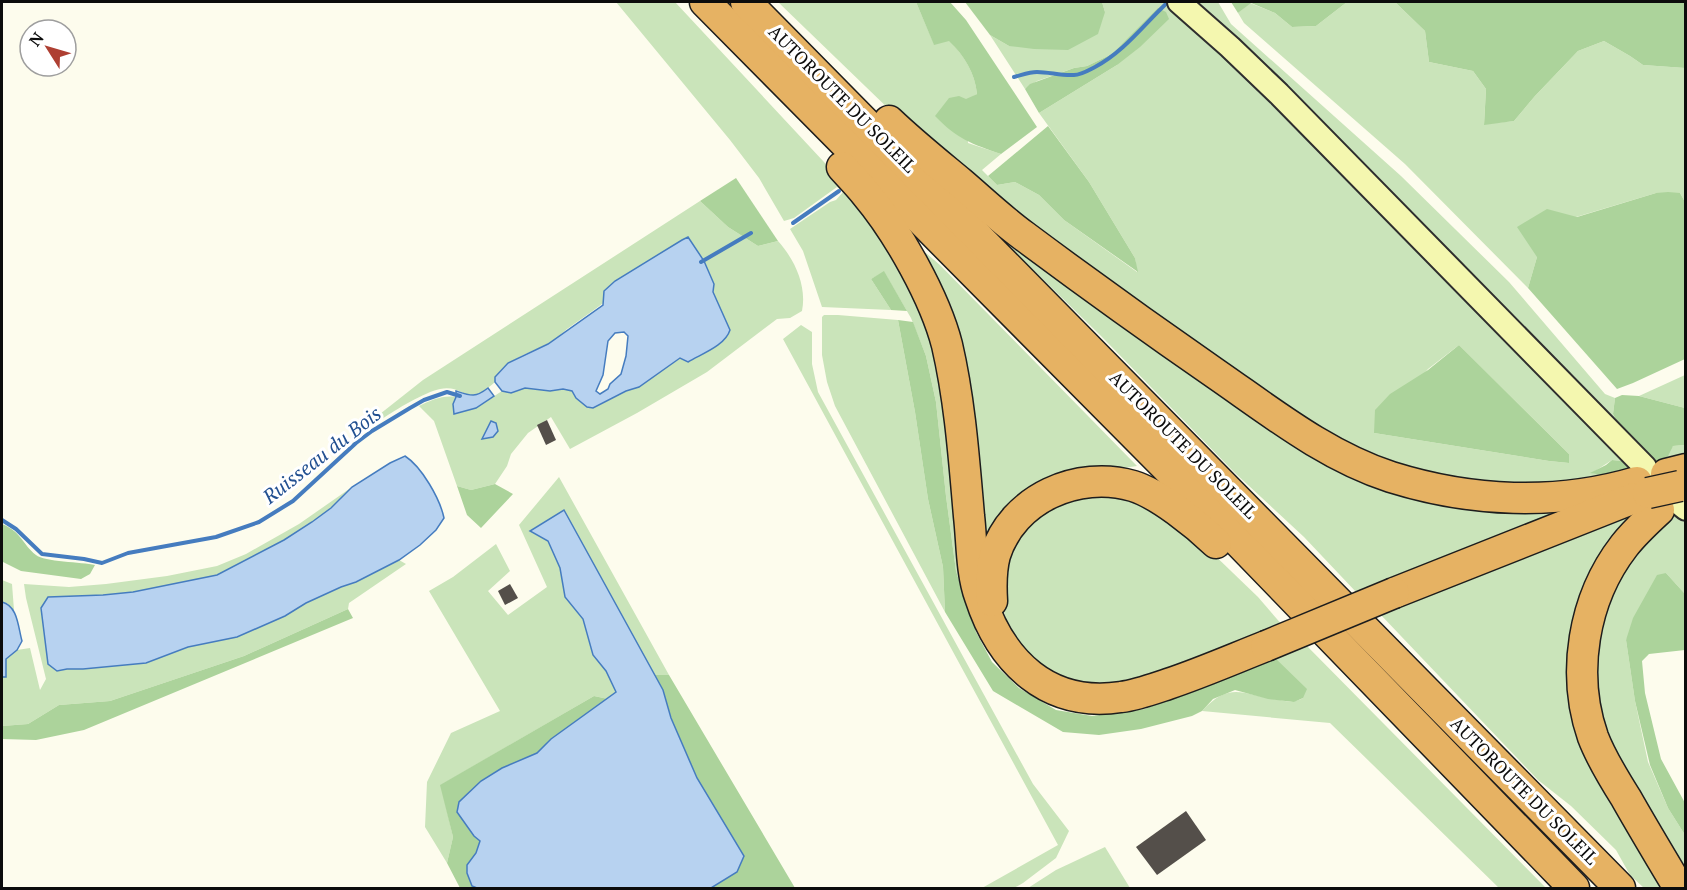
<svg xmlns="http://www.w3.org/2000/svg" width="1687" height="890" font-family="'PT Serif',serif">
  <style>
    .green { fill: #cae4ba; fill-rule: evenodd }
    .forest { fill: #acd39b }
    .water { fill: #b7d2f0; stroke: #457cbf; stroke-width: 1.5; fill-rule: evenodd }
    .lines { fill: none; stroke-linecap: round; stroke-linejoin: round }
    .stream { stroke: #457cbf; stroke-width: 4 }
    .building { fill: #544f4a }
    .secondary-casing { stroke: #2e2e2e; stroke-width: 26 }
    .highway-casing { stroke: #1d1d1d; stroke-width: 33 }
    .secondary { stroke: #f4f7af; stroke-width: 22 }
    .highway { stroke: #e6b263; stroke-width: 30 }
    .highway-bridge-casing { stroke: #1d1d1d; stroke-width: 33; stroke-linecap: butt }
    .highway-bridge { stroke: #e6b263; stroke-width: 30 }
    .labels { text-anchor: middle; stroke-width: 6; stroke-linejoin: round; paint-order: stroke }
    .street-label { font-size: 18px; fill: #0c0c0c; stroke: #fff }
    .water-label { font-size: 20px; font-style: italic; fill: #225091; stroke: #fff }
  </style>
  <rect width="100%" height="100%" fill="#fdfced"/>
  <!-- green -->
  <g class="green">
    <path d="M616,2H675L851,191L911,276L943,363L969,606L961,587L956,571L946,496L936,402L926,356L911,318L884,272L871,279L891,310L822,307L803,251L790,229L830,202L836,200L843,192L837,187L794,218L784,221L759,178L730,140Z"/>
    <path d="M778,2H916L934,44L949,40C964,56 975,72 977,94L966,100L968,143L1001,154L982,170L997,185L1015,182L1039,195L1064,220L1137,272L1135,258L1089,182L1039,113L1117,65L1134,33L1112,54L1087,66L1074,68L1037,81L1025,89L990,35L1009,46L1105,12L1102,2H1163L1216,45L1623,461L1612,460L1592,473L1620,478L1565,487L1425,479L1305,428L924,143ZM1459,345L1569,454V463L1549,461L1374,433L1428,369Z"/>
    <path d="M1195,2H1218L1231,24L1401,176L1509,282L1605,394L1615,398L1613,414L1617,422Z"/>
    <path d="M1347,2H1391L1396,3L1425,31L1429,62L1473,71L1486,89L1484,124L1514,121L1535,96L1578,51L1604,41L1630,56L1643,65L1685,68V202L1680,193H1656L1576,217L1537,257L1528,288L1405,164L1244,23L1238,13L1250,3L1275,13L1292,27L1316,26Z"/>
    <path d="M700,201L728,227L758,246L778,241C795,260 807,286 802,311L790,318L777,319L707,372L637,413L570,449L551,417L528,433L511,454L507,466L495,484L471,490L457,486L434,421L419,406C432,400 442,395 456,397L453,404L455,414L476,408L502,391L511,393L524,388L550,391L563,389L572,391L576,398L593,408L626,391L639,387L680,358L688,362L703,353L730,330L713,292V284L704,261L689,238C649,269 609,300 567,329C561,334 556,339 549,343C533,352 497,362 495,382C464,410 467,384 440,389C425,392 395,410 382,419C374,423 370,428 361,429L423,380Z"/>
    <path d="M972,207L1353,467L1604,495L1357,593L1304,537L1235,473L1101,336L1024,261Z"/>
    <path d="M926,253L940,265L1137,466L1103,471L1055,483L985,580L920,258Z"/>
    <path d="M824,315H838L898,320L915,412L928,499L943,567L945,612L835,406L827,382L822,355V317Z"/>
    <path d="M801,325L812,332V364L818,392L1033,784L1069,831L1056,858L1023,883L1014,888H982L1058,845L783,339Z"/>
    <path d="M1685,375V408L1639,396Z"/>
    <path d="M1685,445V454L1654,465L1673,446Z"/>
    <path d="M559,477L669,675H654L564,510L531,530L548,541L560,568L565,597L583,619L593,655L606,670L616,692L608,699L594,696L441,785L453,837L447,863L425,827L427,782L451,733L500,711L429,591L453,577L496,544L510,571L488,591L508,615L547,587L519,525Z"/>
    <path d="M352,487L331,508L312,522L284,540L217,575L133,592L103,595L48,597L41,608L44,628L57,671L67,669H83L146,663L188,647L237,637L285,616L306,603L341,587L356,582L399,560L406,564L349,603L348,609L244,656L110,701L59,705L28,724L2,726V677H6V659L17,650L30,648L40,690L46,679L26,598L24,584L69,587L106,584L167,576L217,566L246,554L299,524Z"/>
    <path d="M1077,491L1146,502L1205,546L1258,597L1283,626L1121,687L1087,685L1052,675L1032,662L1013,638L1005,619L1002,593L1003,569L1021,528Z"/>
    <path d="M1649,507L1576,654L1665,888H1644L1630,875L1616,850L1571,806L1538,780L1380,614Z"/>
    <path d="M1674,510L1685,522V594L1666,573L1626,640L1635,701L1648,762L1668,808L1685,835V887L1602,733L1591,659L1614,577Z"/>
    <path d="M2,580L12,584L14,610L7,603L2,602Z"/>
    <path d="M1304,643L1546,888H1499L1330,723L1202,711C1231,679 1245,696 1280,700C1291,702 1293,703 1303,698L1272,655Z"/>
    <path d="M1105,847L1130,888H1028L1056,870Z"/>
  </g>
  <!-- forest -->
  <g class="forest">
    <path d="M916,2H950L966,20L1037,127L1001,154C972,144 957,139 935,116L949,98L959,96L966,99L977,94C975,73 964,55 949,41L934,45Z"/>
    <path d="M965,2H1102L1105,12L1098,34L1068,50L1034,49L1009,46L990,35Z"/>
    <path d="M1231,2H1347L1316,26L1292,27L1275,13L1251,3L1238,13Z"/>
    <path d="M1391,2H1685V68L1643,65L1630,56L1604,41L1578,51L1535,96L1514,121L1484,125L1486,89L1473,71L1429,62L1425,31L1396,3Z"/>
    <path d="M1158,8L1166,12L1169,19L1140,47L1117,65L1039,113L1025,89L1030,84L1074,68L1087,66L1112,54Z"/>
    <path d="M1048,126L1089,182L1135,258L1138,272L1064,220L1039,195L1015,182L997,185L988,176Z"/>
    <path d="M736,178L778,241L758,246L728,227L700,201Z"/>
    <path d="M1668,192L1680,193L1685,202V359L1633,383L1617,389L1528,288L1537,257L1517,227L1547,209L1577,217L1656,193Z"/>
    <path d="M884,271L907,311L891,310L871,279Z"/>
    <path d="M898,320L913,322L926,356L936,402L946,496L956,571L961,587L969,606L976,632L992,662L1019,688L1056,710L1092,716L1145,709L1272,655L1307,689L1303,698L1294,702L1268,699L1235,690L1213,699L1202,711L1192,716L1141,729L1099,735L1063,732L993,691L945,612L943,567L928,499L915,412Z"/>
    <path d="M1459,345L1569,454V463L1549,461L1374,433L1375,410L1390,394L1428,370Z"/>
    <path d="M1622,395L1639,396L1685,408V445L1673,446L1668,456L1654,465L1617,422L1613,414L1615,398Z"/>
    <path d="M1612,460L1623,461L1636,473L1620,478L1590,473L1606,465Z"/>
    <path d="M495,484L513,494L481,528L467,515L457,486L471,490Z"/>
    <path d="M2,524C22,532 22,544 36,555C44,562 82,562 95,565L90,574L81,579L21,571L3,562L2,551Z"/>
    <path d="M1666,573L1685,594V650L1649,654L1642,661L1645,693L1661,759L1685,803V835L1668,808L1650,765L1635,701L1626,640L1633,618L1657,575Z"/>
    <path d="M348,609L353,618L84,730L36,740L2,739V726L28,724L59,705L110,701L244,656Z"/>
    <path d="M654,675H669L795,888H711L737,872L744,856L697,778L671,718L663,690Z"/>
    <path d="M594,696L608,699L551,739L537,753L502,768L481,781L459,802L457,812L474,836L480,841L476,854L467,865V873L472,886L477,888H460L447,863L453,837L440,785Z"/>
  </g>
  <!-- water -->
  <g class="water">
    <path d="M688,237L704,261L714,284L713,292L730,330C725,346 701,354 688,362L680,358L639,387L626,391L593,408L587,407L576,398L572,391L563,389L550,391L525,388L511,393L502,391L495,382V377L508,363L548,344L603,305L604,291L615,281L682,240ZM624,332L628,336L626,356L621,374L610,384L608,389L600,394L596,391L603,375L608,341L615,333Z"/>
    <path d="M488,388L494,396L476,408L454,414L453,404L456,397V391C471,396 475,398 488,388Z"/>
    <path d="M491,421L496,423L498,431L493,437L482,439Z"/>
    <path d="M405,456C422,467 440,499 444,518L436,530L420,545L399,560L356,582L341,587L306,603L285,616L237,637L188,647L146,663L83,669H67L57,671L48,664L41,608L48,597L103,595L133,592L217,575L284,540L312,522L331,508L352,487L390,463Z"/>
    <path d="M564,510L663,690L671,718L697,778L744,856L737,872L711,888H477L472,886L467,873V865L476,853L480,841L474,836L457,812L459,802L481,781L502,768L537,753L551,739L616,692L606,671L593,655L583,619L565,597L560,568L548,541L530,531Z"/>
    <path d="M2,602C18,606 18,627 22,641L17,650L6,659V677H2Z"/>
  </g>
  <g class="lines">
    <!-- stream -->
    <g class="stream">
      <path d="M1014,77C1022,75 1029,72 1037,72C1049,72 1062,76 1074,75C1081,75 1089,70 1095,67C1125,51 1144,24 1168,2"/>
      <path d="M793,223L839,191"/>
      <path d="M701,262L751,233"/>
      <path d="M2,520L16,529L42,554L84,559L102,563L128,553L216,537L259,522L293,501L356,443L372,431L410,408L424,400L447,392L460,396"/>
    </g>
  </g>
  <!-- building -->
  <g class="building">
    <path d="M547,420L556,440L546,445L537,425Z"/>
    <path d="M510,584L518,598L505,605L498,591Z"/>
    <path d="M1186,811L1206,840L1157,875L1136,847Z"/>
  </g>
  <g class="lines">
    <!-- secondary casing -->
    <g class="secondary-casing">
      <g id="secondary">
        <path d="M1179,2L1230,47L1279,94L1645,467"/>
        <path d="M1681,505L1686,509"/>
      </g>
    </g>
    <!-- highway casing -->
    <g class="highway-casing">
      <g id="highway">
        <path d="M705,2L1165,466L1574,888"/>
        <path d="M746,2L1620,888"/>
        <path d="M889,121C912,143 937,163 961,183C982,201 1002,220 1024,236C1087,283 1151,329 1216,374C1271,412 1326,456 1391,477C1471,502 1556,506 1637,482"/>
        <path d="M842,167C850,176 859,185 866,194C898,232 935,298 947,345C960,401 964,459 969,516C972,542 971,572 980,597C1001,662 1048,708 1121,697C1137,695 1153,689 1168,684C1201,673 1233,659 1266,646"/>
        <path d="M1666,474L1686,469"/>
        <path d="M1659,510C1647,521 1634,533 1624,546C1583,599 1571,674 1593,737C1601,758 1614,779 1626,798C1643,828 1661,858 1679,888"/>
        <path d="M1394,593L1634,498"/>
        <path d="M992,601C991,585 991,570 995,555C1013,498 1078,470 1133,486C1159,494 1196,524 1216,543"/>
      </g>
    </g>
    <!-- secondary -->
    <use href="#secondary" class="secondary"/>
    <!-- highway -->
    <use href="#highway" class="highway"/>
    <!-- highway-bridge casing -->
    <g class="highway-bridge-casing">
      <g id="highway-bridge">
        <path d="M1648,493L1680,486"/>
        <path d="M1266,646L1394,593"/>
      </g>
    </g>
    <!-- highway-bridge -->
    <use href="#highway-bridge" class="highway-bridge"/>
  </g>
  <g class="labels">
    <!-- street labels -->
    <g class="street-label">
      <text transform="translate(842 99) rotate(45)" y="6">AUTOROUTE DU SOLEIL</text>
      <text transform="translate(1183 445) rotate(45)" y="6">AUTOROUTE DU SOLEIL</text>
      <text transform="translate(1524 791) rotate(45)" y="6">AUTOROUTE DU SOLEIL</text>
    </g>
    <!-- water labels -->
    <g class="water-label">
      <text transform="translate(322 455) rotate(-38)" y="7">Ruisseau du Bois</text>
    </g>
  </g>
  <!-- border -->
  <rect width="1687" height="890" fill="none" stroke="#0c0c0c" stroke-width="6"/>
  <!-- north arrow -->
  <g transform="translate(48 48) rotate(307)"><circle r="28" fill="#ffffff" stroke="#9e9e9e" stroke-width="1.5"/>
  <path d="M0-4.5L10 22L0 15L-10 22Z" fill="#ae3f32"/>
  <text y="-9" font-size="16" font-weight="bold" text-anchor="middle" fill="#0c0c0c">N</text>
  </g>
</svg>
